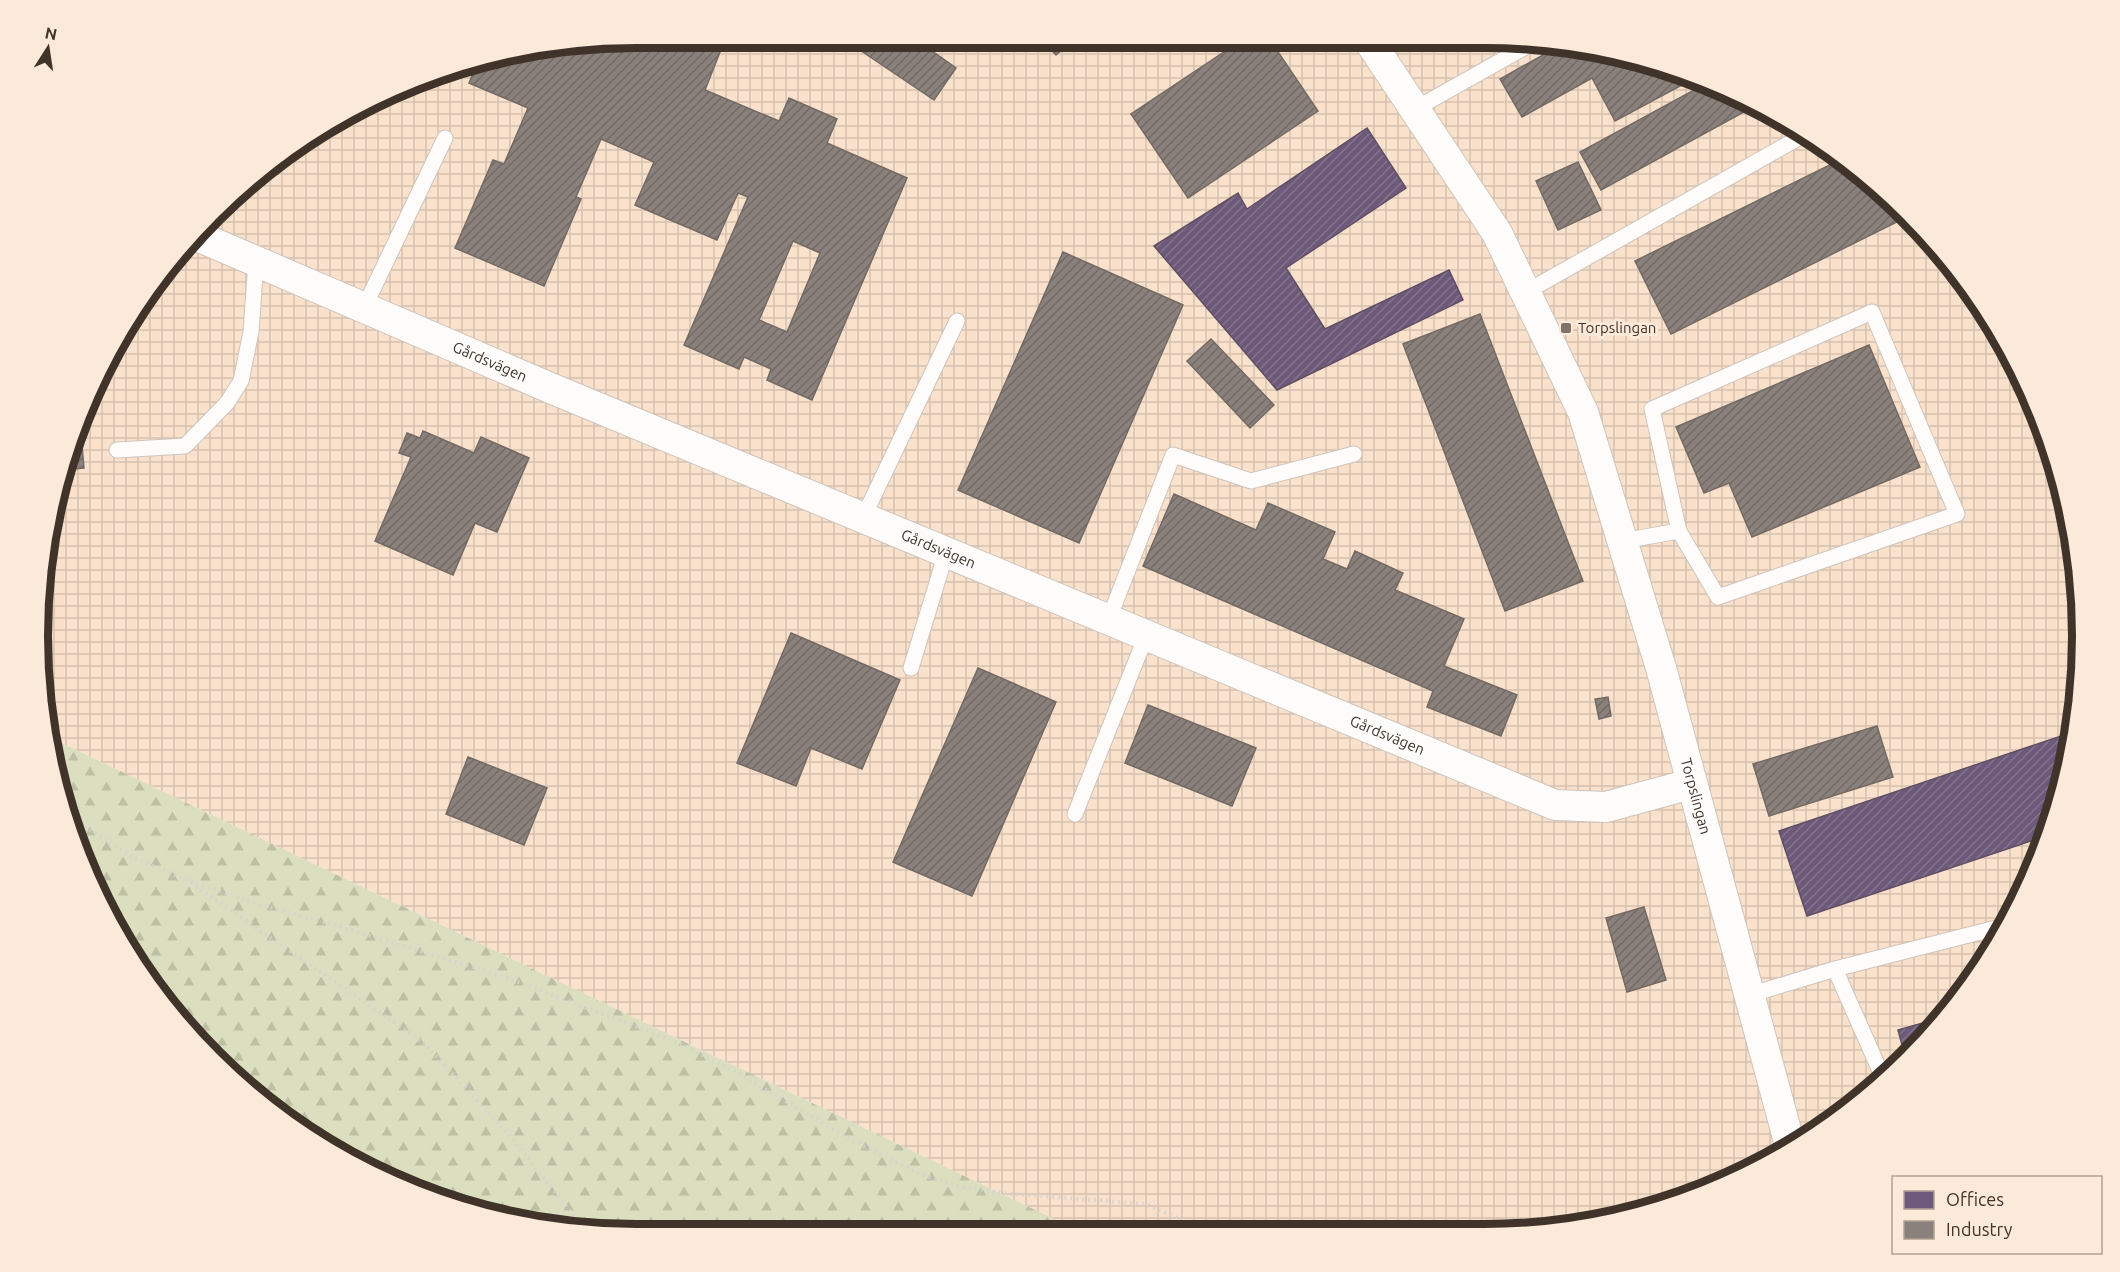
<svg xmlns="http://www.w3.org/2000/svg" width="2120" height="1272" font-family="Ubuntu,sans-serif">
  <style>
    .industrial { fill: url(#industrial-grid) }
    .forest { fill: url(#forest-firs) }
    .offices { fill: url(#offices-hatch); stroke: #604e62; stroke-width: 1.5 }
    .industry { fill: url(#industry-hatch); stroke: #746a63; stroke-width: 1.5; fill-rule: evenodd }
    .lines { fill: none; stroke-linecap: round; stroke-linejoin: round }
    .lane-casing { stroke: #cfc5bd; stroke-width: 17 }
    .street-casing { stroke: #cfc5bd; stroke-width: 32 }
    .path { stroke: #d6d3d1; stroke-width: 4; stroke-dasharray: 1.5 4.5; stroke-linecap: butt }
    .lane { stroke: #fdfcfa; stroke-width: 15 }
    .street { stroke: #fdfcfa; stroke-width: 30 }
    .poi-dot { fill: #7f746a; stroke: #fbe9d9; stroke-width: 2 }
    .labels { text-anchor: middle; stroke-width: 6; stroke-linejoin: round; paint-order: stroke }
    .poi-label { font-size: 15px; fill: #40342a; stroke: #fbe9d9; text-anchor: start }
    .street-label { font-size: 15px; fill: #40342a; stroke: #fbe9d9 }
    .rim { fill: none; stroke: #40342a; stroke-width: 8 }
  </style>
  <defs>
    <pattern id="industrial-grid" width="8" height="8" patternUnits="userSpaceOnUse" patternTransform="scale(1.5)"><rect width="8" height="8" fill="#f9e1cc"/><path d="M0 4h8M4 0v8" fill="none" stroke="#d6c2af"/></pattern>
    <pattern id="forest-firs" width="22" height="20" patternUnits="userSpaceOnUse" patternTransform="scale(1.5)"><rect width="22" height="20" fill="#dbdfc0"/><path d="M5 1l3.5 6h-7zM16 11l3.5 6h-7z" fill="#bdc0a5"/></pattern>
    <pattern id="offices-hatch" width="6" height="6" patternUnits="userSpaceOnUse" patternTransform="scale(1.5)"><rect width="6" height="6" fill="#6d597a"/><path d="M-1 1l2-2M0 6l6-6M5 7l2-2" fill="none" stroke="#83738b"/></pattern>
    <pattern id="industry-hatch" width="6" height="6" patternUnits="userSpaceOnUse" patternTransform="scale(1.5)"><rect width="6" height="6" fill="#8a817c"/><path d="M-1 1l2-2M0 6l6-6M5 7l2-2" fill="none" stroke="#726a66"/></pattern>
  </defs>
  <rect width="100%" height="100%" fill="#f3eae1"/>
  <!-- industrial -->
  <path class="industrial" d="M1523,39L1677,69L1817,139L1907,213L1982,304L2037,407L2071,520L2082,636L2071,753L2037,865L1981,969L1879,1086L1783,1154L1639,1214L1523,1233H1083L47,736L38,636L43,558L69,444L139,303L213,213L272,161L371,99L444,69L558,43Z"/>
  <!-- forest -->
  <path class="forest" d="M47,736L1083,1233H597L443,1203L303,1133L213,1059L161,1000L118,935L69,829L49,752Z"/>
  <!-- offices -->
  <g class="offices">
    <path d="M1367,128L1406,188L1286,268L1325,329L1449,270L1463,300L1277,390L1154,246L1238,193L1247,209Z"/>
    <path d="M2073,732L2071,753L2046,836L1807,916L1779,831Z"/>
    <path d="M1937,1019L1905,1056L1898,1030Z"/>
  </g>
  <!-- industry -->
  <g class="industry">
    <path d="M1465,39H1484L1470,48Z"/>
    <path d="M1242,40H1270L1318,111L1188,198L1131,114Z"/>
    <path d="M918,41L956,68L934,100L848,42Z"/>
    <path d="M1043,41H1072L1056,55Z"/>
    <path d="M724,42L705,90L779,121L789,98L837,119L827,143L907,178L812,400L767,380L771,369L744,357L739,369L684,345L748,197L738,193L717,240L635,205L654,162L601,139L576,197L581,199L544,286L455,248L493,160L504,164L528,108L469,83L478,61L558,43ZM793,241L820,253L787,332L759,320Z"/>
    <path d="M1559,46L1677,69L1695,78L1615,121L1592,78L1522,117L1500,79Z"/>
    <path d="M1705,84L1753,107L1601,190L1580,152Z"/>
    <path d="M1842,159L1899,206L1905,218L1671,334L1635,261Z"/>
    <path d="M1578,162L1601,210L1558,230L1536,181Z"/>
    <path d="M1063,252L1183,305L1079,543L958,490Z"/>
    <path d="M1480,314L1583,581L1505,611L1403,344Z"/>
    <path d="M1211,339L1274,405L1250,428L1187,361Z"/>
    <path d="M1869,345L1920,467L1752,537L1729,483L1704,493L1676,427Z"/>
    <path d="M80,423L84,468L63,470L69,444Z"/>
    <path d="M423,431L474,453L481,437L529,458L497,532L475,523L453,575L375,541L411,457L399,453L407,433L420,438Z"/>
    <path d="M1174,494L1256,530L1268,503L1335,532L1323,559L1347,569L1355,551L1403,573L1395,590L1464,619L1444,666L1517,695L1501,736L1427,707L1433,691L1143,566Z"/>
    <path d="M791,633L900,680L862,769L811,748L796,786L737,763Z"/>
    <path d="M978,668L1056,702L972,896L893,862Z"/>
    <path d="M1608,697L1611,716L1599,719L1595,699Z"/>
    <path d="M1148,705L1256,748L1232,806L1125,763Z"/>
    <path d="M1877,726L1893,777L1769,816L1753,764Z"/>
    <path d="M468,757L547,788L524,845L446,814Z"/>
    <path d="M1644,907L1666,980L1627,992L1606,918Z"/>
  </g>
  <g class="lines">
    <!-- lane casing -->
    <g class="lane-casing">
      <g id="lane">
        <path d="M1415,109L1536,41"/>
        <path d="M1526,292L1802,136"/>
        <path d="M364,308L445,138"/>
        <path d="M117,450L185,446L227,403L241,381L251,332L256,261"/>
        <path d="M863,518L957,321"/>
        <path d="M1622,541L1679,531L1652,409L1872,312L1957,514L1718,597L1679,531"/>
        <path d="M1108,621L1173,455L1251,481L1354,454"/>
        <path d="M911,668L946,553"/>
        <path d="M1075,814L1146,636"/>
        <path d="M1835,969L1884,1080"/>
        <path d="M1749,995L1835,969L2004,926"/>
      </g>
    </g>
    <!-- street casing -->
    <g class="street-casing">
      <g id="street">
        <path id="s1" d="M1368,39L1497,233L1583,412L1661,668L1791,1149"/>
        <path id="s2" d="M195,235L548,387L1555,805L1606,807L1691,784"/>
      </g>
    </g>
    <!-- path -->
    <g class="path">
      <path d="M65,813L132,857L185,879L254,903L335,925L505,977L676,1042L736,1072L853,1141L920,1174L956,1186L1002,1193L1145,1204L1213,1233"/>
      <path d="M191,883L424,1043L515,1142L586,1231"/>
    </g>
    <!-- lane -->
    <use href="#lane" class="lane"/>
    <!-- street -->
    <use href="#street" class="street"/>
  </g>
  <!-- markers -->
  <rect class="poi-dot" x="1560" y="322" width="12" height="12" rx="3"/>
  <g class="labels">
    <!-- poi labels -->
    <g class="poi-label">
      <text x="1578" y="333">Torpslingan</text>
    </g>
    <!-- street labels -->
    <g class="street-label">
      <text dy="5" stroke="none"><textPath href="#s2" startOffset="321">Gårdsvägen</textPath></text>
      <text dy="5" stroke="none"><textPath href="#s2" startOffset="807">Gårdsvägen</textPath></text>
      <text dy="5" stroke="none"><textPath href="#s2" startOffset="1293">Gårdsvägen</textPath></text>
      <text dy="5" stroke="none"><textPath href="#s1" startOffset="832">Torpslingan</textPath></text>
    </g>
  </g>
  <!-- crop -->
  <path d="M0 0H2120V1272H0ZM636 48H1484A588 588 0 0 1 2072 636V636A588 588 0 0 1 1484 1224H636A588 588 0 0 1 48 636V636A588 588 0 0 1 636 48Z" fill="#fbe9d9" fill-rule="evenodd"/>
  <path class="rim" d="M636 48H1484A588 588 0 0 1 2072 636V636A588 588 0 0 1 1484 1224H636A588 588 0 0 1 48 636V636A588 588 0 0 1 636 48Z"/>
  <!-- legend -->
  <rect x="1892" y="1176" width="210" height="78" fill="#fbe9d9" stroke="#b0a193" stroke-width="1.5"/>
  <rect x="1904" y="1191" width="30" height="18" fill="#6d597a" stroke="#b0a193" stroke-width="1.5"/>
  <text x="1946" y="1206" font-size="18" fill="#40342a">Offices</text>
  <rect x="1904" y="1221" width="30" height="18" fill="#8a817c" stroke="#b0a193" stroke-width="1.5"/>
  <text x="1946" y="1236" font-size="18" fill="#40342a">Industry</text>
  <!-- north arrow -->
  <g transform="translate(48 48) rotate(12)" stroke="#fbe9d9" stroke-width="4.5" paint-order="stroke">
  <path d="M0-4.5L10 22L0 15L-10 22Z" fill="#40342a"/>
  <text y="-9" font-size="16" font-weight="bold" text-anchor="middle" fill="#40342a">N</text>
  </g>
</svg>
